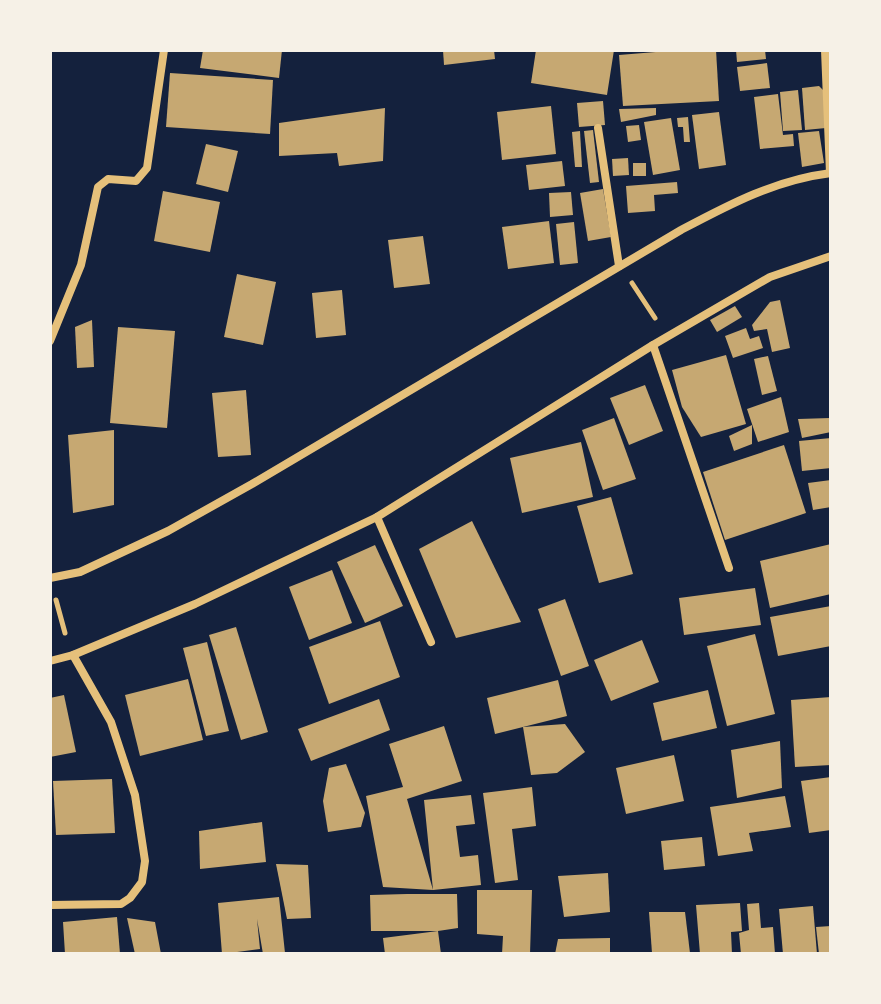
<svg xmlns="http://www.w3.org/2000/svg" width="881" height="1004" font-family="Spectral,serif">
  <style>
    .building { fill: #c6a872 }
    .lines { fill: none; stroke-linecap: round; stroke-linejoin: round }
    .path { stroke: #e5c07b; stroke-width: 5 }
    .minor { stroke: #e5c07b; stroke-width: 8 }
  </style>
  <rect width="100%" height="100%" fill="#14213d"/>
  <!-- building -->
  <g class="building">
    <path d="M203,50H282L279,78L200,68Z"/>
    <path d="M443,50H494L495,59L444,65Z"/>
    <path d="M536,50H614L607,95L531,83Z"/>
    <path d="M680,50H716L719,101L623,106L619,55Z"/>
    <path d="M736,50H765L766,59L737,62Z"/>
    <path d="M767,63L770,88L740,91L737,67Z"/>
    <path d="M170,73L273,80L270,134L166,127Z"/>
    <path d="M819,86L823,90L826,128L805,130L802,88Z"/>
    <path d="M798,90L802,130L783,131L780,92Z"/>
    <path d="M778,94L783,135L793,134L794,146L760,149L754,97Z"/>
    <path d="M603,101L605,125L579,127L577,103Z"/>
    <path d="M551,106L556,154L502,160L497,112Z"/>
    <path d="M385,108L383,161L339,166L337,153L279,156V123Z"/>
    <path d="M656,108V115L621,122L619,109Z"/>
    <path d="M719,112L726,165L699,169L692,115Z"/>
    <path d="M688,117L690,142H684L683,127H678L677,118Z"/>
    <path d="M671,118L680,170L653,175L644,122Z"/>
    <path d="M639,125L641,140L628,142L626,126Z"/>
    <path d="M593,130L599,182L590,183L584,131Z"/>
    <path d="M580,131L582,167H575L572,132Z"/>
    <path d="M819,131L824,163L802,167L798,133Z"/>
    <path d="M206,144L238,151L228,192L196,184Z"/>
    <path d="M628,158L629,175L613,176L612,159Z"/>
    <path d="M562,161L565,186L529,190L526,165Z"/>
    <rect x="633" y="163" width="13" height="13"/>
    <path d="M677,182L678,193L654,195L655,211L628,213L626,186Z"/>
    <path d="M603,189L611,237L588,241L580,193Z"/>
    <path d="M163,191L220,202L210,252L154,241Z"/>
    <path d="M571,192L573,215L550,217L549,193Z"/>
    <path d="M549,221L554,263L508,269L502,227Z"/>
    <path d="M574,222L578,263L560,265L556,224Z"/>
    <path d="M423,236L430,284L394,288L388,240Z"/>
    <path d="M237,274L276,282L263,345L224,337Z"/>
    <path d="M342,290L346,335L316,338L312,293Z"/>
    <path d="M780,300L790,348L772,352L767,329L754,331L752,325L770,302Z"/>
    <path d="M735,306L742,317L717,332L710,320Z"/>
    <path d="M92,320L94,367L77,368L75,327Z"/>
    <path d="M118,327L175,331L167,428L110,423Z"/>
    <path d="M746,328L750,339L759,336L763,348L733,358L725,336Z"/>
    <path d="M726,355L746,424L701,437L682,407L672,370Z"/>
    <path d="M768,356L777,391L762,395L754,359Z"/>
    <path d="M645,385L663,431L629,445L610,398Z"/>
    <path d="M246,390L251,455L218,457L212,393Z"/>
    <path d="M781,397L789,432L758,442L747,409Z"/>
    <path d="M614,418L636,479L603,490L582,430Z"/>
    <path d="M830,418L831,432L802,438L798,419Z"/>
    <path d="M752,425V444L734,451L729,436Z"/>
    <path d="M114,430V505L73,513L68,435Z"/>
    <path d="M831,438V468L802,471L799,441Z"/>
    <path d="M581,442L593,497L522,513L510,458Z"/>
    <path d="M784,445L806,513L725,540L703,472Z"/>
    <path d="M831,480V507L813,510L808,483Z"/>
    <path d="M611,497L633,574L599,583L577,506Z"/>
    <path d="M472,521L521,622L456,638L419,549Z"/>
    <path d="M831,544V594L770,608L760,561Z"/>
    <path d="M375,545L403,606L365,623L337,562Z"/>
    <path d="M332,570L352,623L309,640L289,587Z"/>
    <path d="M755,588L761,625L684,635L679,598Z"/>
    <path d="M565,599L589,666L561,676L538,609Z"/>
    <path d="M831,606V646L778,656L770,617Z"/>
    <path d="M380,621L400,677L329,704L309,647Z"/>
    <path d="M236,627L268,732L241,740L209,635Z"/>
    <path d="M755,634L775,714L727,726L707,646Z"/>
    <path d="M642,640L659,682L611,701L594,660Z"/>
    <path d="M207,642L229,731L206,736L183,648Z"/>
    <path d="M188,679L203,740L140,756L125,695Z"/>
    <path d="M558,680L567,716L495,734L487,698Z"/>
    <path d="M708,690L717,728L662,741L653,703Z"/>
    <path d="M64,695L76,752L50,757V698Z"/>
    <path d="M831,697V765L795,767L791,700Z"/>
    <path d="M379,699L390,730L311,761L298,729Z"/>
    <path d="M565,724L585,752L557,773L531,775L523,727Z"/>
    <path d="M444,726L462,781L407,799L433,890L424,800L471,795L475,824L456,826L460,857L478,855L481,885L433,890L383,887L366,796L403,787L389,744Z"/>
    <path d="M780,741L782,788L737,798L731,750Z"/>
    <path d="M674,755L684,801L626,814L616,768Z"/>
    <path d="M346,764L365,813L361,827L328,832L323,801L329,768Z"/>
    <path d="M831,777V830L809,833L801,781Z"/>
    <path d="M112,779L115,833L56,835L53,781Z"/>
    <path d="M532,787L536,826L512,829L518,880L495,883L483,793Z"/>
    <path d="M785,796L791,827L749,833L753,851L718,856L710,807Z"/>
    <path d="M262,822L266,862L200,869L199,831Z"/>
    <path d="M702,837L705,866L664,870L661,841Z"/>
    <path d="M276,864L308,865L311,918L287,919Z"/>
    <path d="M608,873L610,912L564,917L558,876Z"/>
    <path d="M477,890H532L530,954H502L503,936L477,934Z"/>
    <path d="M407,894H457L458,928L438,931L441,954H385L383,938L438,931H371L370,895Z"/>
    <path d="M279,897L285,953L263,954L257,919L260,949L222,954L218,903Z"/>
    <path d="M740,903L742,931L731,932L732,954H700L696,905Z"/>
    <path d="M759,903L761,928L773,927L775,954H741L739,933L749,930L747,904Z"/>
    <path d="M813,906L817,954H783L779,909Z"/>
    <path d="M649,912H685L690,953H652Z"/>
    <path d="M117,917L120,954H65L63,922Z"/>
    <path d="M127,918L155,922L161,954H135Z"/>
    <path d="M831,926V954H819L816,927Z"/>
    <path d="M610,938V954H555L558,939Z"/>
  </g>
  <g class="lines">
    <!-- path -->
    <g class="path">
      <path d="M632,283L655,318"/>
      <path d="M56,600L65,633"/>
    </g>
    <!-- minor -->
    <g class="minor">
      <path d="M825,50L830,173"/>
      <path d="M598,128L619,266"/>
      <path d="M50,341L81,265L98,187L108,179L136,181L147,168L164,50"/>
      <path d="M653,345L729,568"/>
      <path d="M377,517L431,642"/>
      <path d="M50,578L80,572L168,531L252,484L681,230C730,204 775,180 831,173"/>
      <path d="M50,661L73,655L195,604L377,517L653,345L770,277L831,256"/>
      <path d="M50,905L121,904L130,898L142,882L145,861L135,795L111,722L73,655"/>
    </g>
  </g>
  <!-- border -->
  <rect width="881" height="1004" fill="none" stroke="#f6f1e7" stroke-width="104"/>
</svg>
